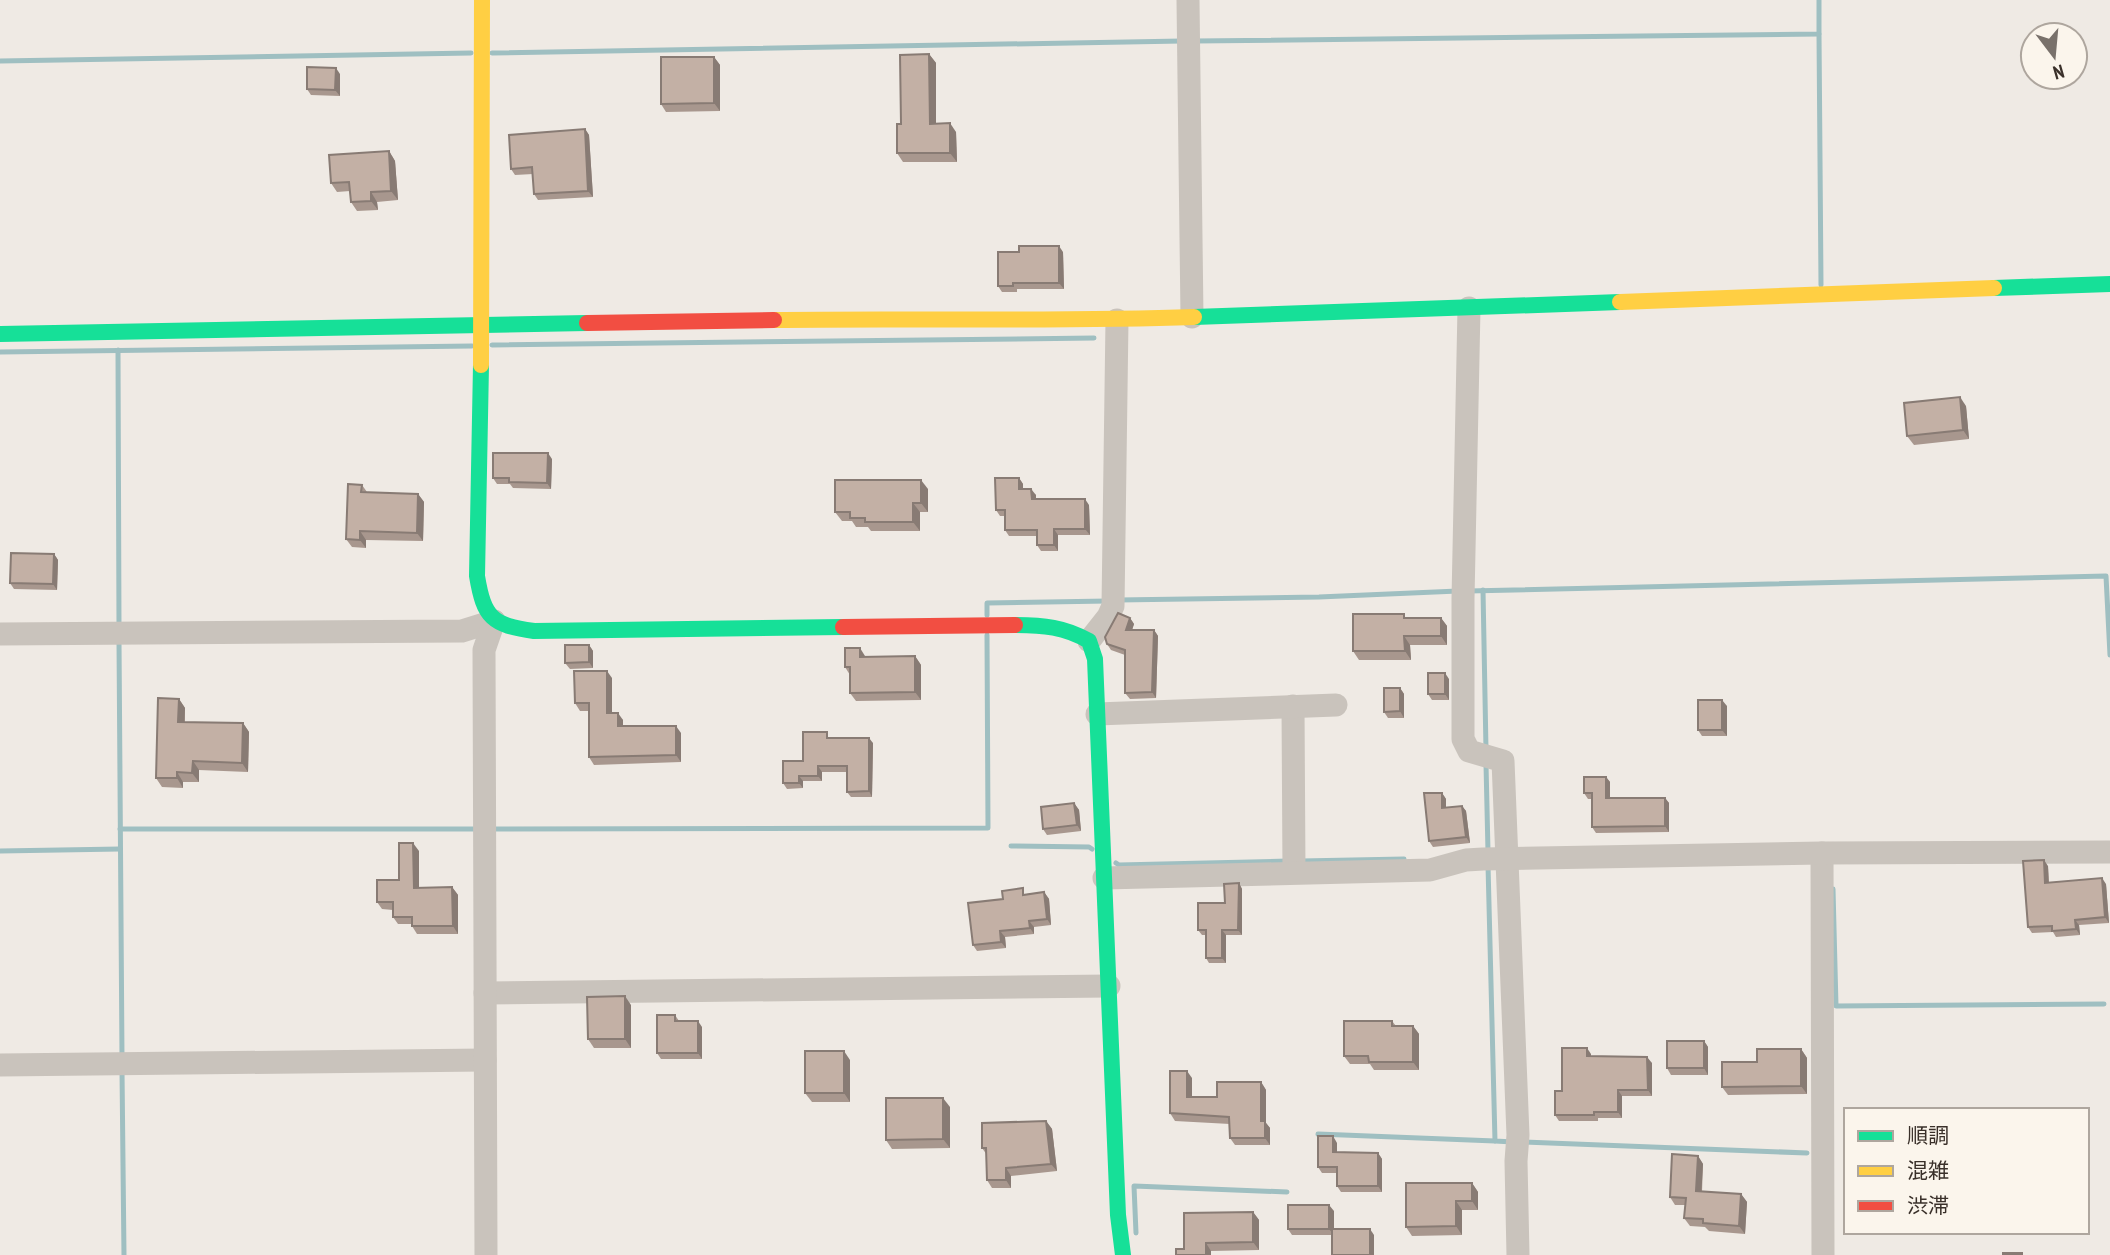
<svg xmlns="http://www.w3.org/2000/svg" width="2110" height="1255" font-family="'PT Sans Narrow','Noto Sans JP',sans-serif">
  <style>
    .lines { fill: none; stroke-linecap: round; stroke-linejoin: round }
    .stream { stroke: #9fbfc1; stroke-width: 5 }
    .street { stroke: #c9c3bc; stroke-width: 23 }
    .fast { stroke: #16e098; stroke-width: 16 }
    .slow { stroke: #ffcf43; stroke-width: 16 }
    .jam { stroke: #f24e42; stroke-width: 16 }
    .wall { fill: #a8978e }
    .shaded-wall { fill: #887b74 }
    .building { fill: #c3b0a5; stroke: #887b74; stroke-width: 2 }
  </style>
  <rect width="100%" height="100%" fill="#efeae4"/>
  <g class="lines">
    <!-- stream -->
    <g class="stream">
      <path d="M1819,34L1821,285"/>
      <path d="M1195,41L1819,34V0"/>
      <path d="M492,53L1182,41"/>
      <path d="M0,61L471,53"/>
      <path d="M492,345L1094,338"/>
      <path d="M118,350L119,627"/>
      <path d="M0,352L472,346"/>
      <path d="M1483,590L1486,750"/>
      <path d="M1468,591L2106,576L2110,655"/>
      <path d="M1118,600L1319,597L1458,591"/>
      <path d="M987,615V603L1108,601"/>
      <path d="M119,641L122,1058"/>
      <path d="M1486,764L1488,852"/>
      <path d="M120,829H478"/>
      <path d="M491,829L988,828L987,635"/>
      <path d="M1011,846L1089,847L1092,849"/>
      <path d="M0,851L120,849"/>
      <path d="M1301,861L1404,859V865"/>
      <path d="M1116,863L1119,865L1288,861"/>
      <path d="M1488,865L1495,1141L1513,1142"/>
      <path d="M1833,889L1836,1006L2104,1004"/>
      <path d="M122,1071L124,1255"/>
      <path d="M1318,1134L1495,1141"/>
      <path d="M1523,1142L1807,1153"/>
      <path d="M1136,1233L1134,1186L1287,1192"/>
    </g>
    <!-- street -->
    <g class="street">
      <path d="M1188,0L1192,317"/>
      <path d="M1469,308L1463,599V739L1469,751L1503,761L1518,1135L1516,1161L1518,1255"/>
      <path d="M0,634L462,631L494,621"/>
      <path d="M1089,641L1108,617L1113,606L1117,320"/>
      <path d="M1293,706L1294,872"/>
      <path d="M1097,714L1336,705"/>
      <path d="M1822,853L1823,1255"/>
      <path d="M1104,878L1430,870L1466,860L1483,859L1822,853L2110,852"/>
      <path d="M485,993L1109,986"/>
      <path d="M0,1065L485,1060"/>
      <path d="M486,1255L484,650L494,621"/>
    </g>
    <!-- fast -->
    <g class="fast">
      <path d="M1994,288L2110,284"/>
      <path d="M1194,317L1620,302"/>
      <path d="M0,334L587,323"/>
      <path d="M481,365L477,576C484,618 492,625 534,631L843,627"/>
      <path d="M1015,625C1043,625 1065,627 1089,641L1095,659L1118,1215L1123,1255"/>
    </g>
    <!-- slow -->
    <g class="slow">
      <path d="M1620,302L1994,288"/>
      <path d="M774,320C914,318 1054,322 1194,317"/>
      <path d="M481,365L482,0"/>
    </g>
    <!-- jam -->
    <g class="jam">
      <path d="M587,323L774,320"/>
      <path d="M843,627L1015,625"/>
    </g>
  </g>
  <!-- wall -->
  <g class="wall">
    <path d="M929,54L936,63V124L956,132L957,162H903L897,153L901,124Z"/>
    <path d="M714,57L720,65V111L666,112L661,104Z"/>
    <path d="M340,74V96L311,95L307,89Z"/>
    <path d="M585,129L589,135L593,197L538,200L534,194L533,174L515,175L511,169Z"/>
    <path d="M389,151L395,161L398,200L377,202L378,210L357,211L351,202L350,191L337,192L331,183Z"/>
    <path d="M1063,252L1064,289H1017V292H1002L998,286Z"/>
    <path d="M1966,406L1969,439L1914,445L1907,436Z"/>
    <path d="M552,459L551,489L513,488L510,484H497L493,478Z"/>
    <path d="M1019,478L1023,484V489L1036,495V499L1089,505L1090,535H1058V551H1041L1037,545V536H1009L1005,530V516H1000L996,510Z"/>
    <path d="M362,485L367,492L418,494L424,502L423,541L366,540V548L352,547L346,539Z"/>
    <path d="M928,489V512H920V531H871L868,527H856L852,521H842L835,512Z"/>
    <path d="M54,554L58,560L57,590L14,589L10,583Z"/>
    <path d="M1130,618L1134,624L1132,630H1154L1158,636L1156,698L1130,699L1125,693V655L1111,650L1107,644Z"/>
    <path d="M1441,618L1447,626V645H1410L1411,660H1359L1353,651Z"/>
    <path d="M589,645L593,651V668L570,669L565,663Z"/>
    <path d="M915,656L921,665V700L856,701L850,693V675L845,667L865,657Z"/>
    <path d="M612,678V713L623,720V726L681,733V762L594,765L589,757V711H580L575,703Z"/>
    <path d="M1449,679V700H1432L1428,694Z"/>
    <path d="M1400,688L1404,694V718H1388L1384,712Z"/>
    <path d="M179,699L185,708V722L243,723L249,732L248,772L199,770V782H183V788L162,787L156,778Z"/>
    <path d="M1727,706V736H1702L1698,730Z"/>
    <path d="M831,738L873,743L872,797H851L847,792V772H822V781H803V788L787,789L783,783L803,761Z"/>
    <path d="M1606,777L1610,782V798H1665L1669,803V832L1596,833L1592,827V799H1588L1584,793Z"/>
    <path d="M1442,793L1446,799V808L1462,806L1466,811L1470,843L1433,847L1429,841Z"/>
    <path d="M1074,803L1079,810L1081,831L1047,835L1043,829Z"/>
    <path d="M419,851V888L452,887L458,895V934H417L412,926V924H398L393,917V910L382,909L377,902L399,880Z"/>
    <path d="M2048,866L2049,883L2106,884L2109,923L2079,925L2080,935L2056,937L2053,932L2032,933L2028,927Z"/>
    <path d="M1239,883L1242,889V935H1226V963H1209L1206,958V935H1202L1198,930L1225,903Z"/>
    <path d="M1044,892L1049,899L1051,925L1034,927V934L1005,937L1006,948L977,951L973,945L1003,899L1027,894Z"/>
    <path d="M631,1005V1048H594L588,1039Z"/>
    <path d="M675,1015L679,1021L702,1027V1059H661L657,1053Z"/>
    <path d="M1392,1021L1396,1026H1413L1419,1034V1070H1374L1370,1064H1350L1344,1056Z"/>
    <path d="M1704,1041L1708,1047V1075H1671L1667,1068Z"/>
    <path d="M1801,1049L1807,1058V1094L1728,1095L1722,1087L1757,1062Z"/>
    <path d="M1591,1054V1056L1652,1063V1096H1622V1118H1598V1121H1559L1555,1115L1562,1091Z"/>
    <path d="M850,1060V1102H812L805,1093Z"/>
    <path d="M1192,1078V1097H1217L1261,1082L1266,1090V1123L1270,1128V1145H1235L1230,1138V1124L1175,1121L1170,1113Z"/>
    <path d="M950,1107V1148L892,1149L886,1140Z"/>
    <path d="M1046,1121L1052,1129L1057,1171L1011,1176V1188H992L987,1180V1155L982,1148Z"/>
    <path d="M1337,1143V1152L1378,1153L1382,1159V1192H1341L1337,1186V1173H1322L1318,1167Z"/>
    <path d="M1698,1156L1703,1164L1702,1192L1741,1194L1747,1202L1745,1234L1709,1231L1705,1227L1690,1226L1684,1218L1685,1205H1675L1670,1197Z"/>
    <path d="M1472,1183L1478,1192V1210H1462V1235L1412,1236L1406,1227Z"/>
    <path d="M1334,1211V1229L1374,1235H1292L1288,1229Z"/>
    <path d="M1253,1212L1259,1220V1250L1211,1251V1255H1176Z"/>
  </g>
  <!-- shaded-wall -->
  <g class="shaded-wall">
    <path d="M929,54L936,63V133L930,124Z"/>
    <path d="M714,57L720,65V111L714,103Z"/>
    <path d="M336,68L340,74V96L335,90Z"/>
    <path d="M950,123L956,132L957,162L950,153Z"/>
    <path d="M585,129L589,135L593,197L588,191Z"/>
    <path d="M389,151L395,161L398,200L391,191Z"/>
    <path d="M371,192L377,202L378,210L371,201Z"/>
    <path d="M1059,246L1063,252L1064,289L1059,283Z"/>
    <path d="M1960,397L1966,406L1969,439L1963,430Z"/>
    <path d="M548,453L552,459L551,489L547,483Z"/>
    <path d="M1019,478L1023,484V495L1019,489Z"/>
    <path d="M921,480L928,489V512L921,503Z"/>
    <path d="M1031,489L1036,495V505L1032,499Z"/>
    <path d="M418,494L424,502L423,541L417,533Z"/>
    <path d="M1085,499L1089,505L1090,535L1085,529Z"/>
    <path d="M913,503L920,512V531L913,522Z"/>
    <path d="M1054,529L1058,535V551L1054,545Z"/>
    <path d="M360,531L366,540V548L360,540Z"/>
    <path d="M54,554L58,560L57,590L53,584Z"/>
    <path d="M1130,618L1134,624L1130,636L1126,630Z"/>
    <path d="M1441,618L1447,626V645L1441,636Z"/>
    <path d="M1154,630L1158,636L1156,698L1152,692Z"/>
    <path d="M1404,636L1410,645L1411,660L1405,651Z"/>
    <path d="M589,645L593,651V668L589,662Z"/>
    <path d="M860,648L865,656L860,657Z"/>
    <path d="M915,656L921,665V700L915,692Z"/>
    <path d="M607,671L612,678V720L607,713Z"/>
    <path d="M1445,673L1449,679V700L1445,694Z"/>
    <path d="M1400,688L1404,694V718L1400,711Z"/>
    <path d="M179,699L185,708L184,731L178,722Z"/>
    <path d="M1722,700L1727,706V736L1722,730Z"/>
    <path d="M618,713L623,720V734L618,726Z"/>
    <path d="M243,723L249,732L248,772L242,763Z"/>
    <path d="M676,726L681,733V762L676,755Z"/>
    <path d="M869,738L873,743L872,797L869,791Z"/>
    <path d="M193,761L199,770V782L192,773Z"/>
    <path d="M818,766L822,772V781L818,776Z"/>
    <path d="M177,772L183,782V788L177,778Z"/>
    <path d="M799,776L803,781V788L799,783Z"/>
    <path d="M1606,777L1610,782V804L1606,798Z"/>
    <path d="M1442,793L1446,799V814L1442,808Z"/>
    <path d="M1665,798L1669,803V832L1665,826Z"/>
    <path d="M1074,803L1079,810L1081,831L1077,825Z"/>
    <path d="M1462,806L1466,811L1470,843L1466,837Z"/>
    <path d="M413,843L419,851V895L414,888Z"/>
    <path d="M2044,860L2048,866L2049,889L2045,883Z"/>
    <path d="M2102,878L2106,884L2109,923L2105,917Z"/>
    <path d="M1239,883L1242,889V935L1238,930Z"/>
    <path d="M452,887L458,895V934L453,926Z"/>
    <path d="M1044,892L1049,899L1051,925L1047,919Z"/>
    <path d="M2075,920L2079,925L2080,935L2076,929Z"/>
    <path d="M1029,921L1034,927V934L1030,928Z"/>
    <path d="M1222,930L1226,935V963L1222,958Z"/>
    <path d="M1000,931L1005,937L1006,948L1001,942Z"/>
    <path d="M625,996L631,1005V1048L625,1039Z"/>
    <path d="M698,1021L702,1027V1059L698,1053Z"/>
    <path d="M1413,1026L1419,1034V1070L1413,1062Z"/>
    <path d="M1704,1041L1708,1047V1075L1704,1068Z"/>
    <path d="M1587,1048L1591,1054V1062L1587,1056Z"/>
    <path d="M1801,1049L1807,1058V1094L1801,1086Z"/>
    <path d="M844,1051L850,1060V1102L844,1093Z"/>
    <path d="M1647,1057L1652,1063V1096L1648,1090Z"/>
    <path d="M1187,1071L1192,1078V1105L1187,1097Z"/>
    <path d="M1261,1082L1266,1090V1123L1270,1128V1145L1265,1138L1261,1121Z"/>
    <path d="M1618,1090L1622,1096V1118L1618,1112Z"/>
    <path d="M943,1098L950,1107V1148L943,1139Z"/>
    <path d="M1046,1121L1052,1129L1057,1171L1051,1164Z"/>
    <path d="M1333,1136L1337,1143V1158L1333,1152Z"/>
    <path d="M1378,1153L1382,1159V1192L1378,1186Z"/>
    <path d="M1698,1156L1703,1164L1701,1199L1696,1191Z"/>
    <path d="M1006,1168L1011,1176V1188L1006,1180Z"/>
    <path d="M1472,1183L1478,1192V1210L1472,1201Z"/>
    <path d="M1741,1194L1747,1202L1745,1234L1739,1226Z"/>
    <path d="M1456,1201L1462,1210V1235L1456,1226Z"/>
    <path d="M1329,1205L1334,1211V1235L1329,1229Z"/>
    <path d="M1253,1212L1259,1220V1250L1253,1242Z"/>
    <path d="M1370,1229L1374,1235V1255H1370Z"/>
    <path d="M1206,1243L1211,1251V1255H1206Z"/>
  </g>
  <!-- building -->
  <g class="building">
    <path d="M929,54L930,124L950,123V153H897V124H901L900,55Z"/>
    <path d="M661,57H714V103L661,104Z"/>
    <path d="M307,67L336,68L335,90L307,89Z"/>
    <path d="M585,129L588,191L534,194L532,167L511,169L509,135Z"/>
    <path d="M389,151L391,191L371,192V201L351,202L349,182L331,183L329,155Z"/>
    <path d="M1019,246H1059V283H1013V286H998V252H1019Z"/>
    <path d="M1960,397L1963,430L1907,436L1904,403Z"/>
    <path d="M493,453H548L547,483L509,482V478H493Z"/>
    <path d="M995,478H1019V489H1031L1032,499H1085V529H1054V545H1037V530H1005V510H996Z"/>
    <path d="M835,480H921V503H913V522H865V518H850V512H835Z"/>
    <path d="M348,484L362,485L361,492L418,494L417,533L360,531V540L346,539Z"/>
    <path d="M11,553L54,554L53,584L10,583Z"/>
    <path d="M1118,613L1130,618L1126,630H1154L1152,692L1125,693V650L1107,644L1105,637Z"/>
    <path d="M1353,614H1404V618H1441V636H1404L1405,651H1353Z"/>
    <path d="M565,645H589V662L565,663Z"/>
    <path d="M845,648H860V657L915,656V692L850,693V667H845Z"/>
    <path d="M574,671H607V713H618V726H676V755L589,757V703H575Z"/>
    <rect x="1428" y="673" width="17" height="21"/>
    <path d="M1384,688H1400V711L1384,712Z"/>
    <path d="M158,698L179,699L178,722L243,723L242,763L193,761L192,773L177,772V778H156Z"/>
    <rect x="1698" y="700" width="24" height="30"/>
    <path d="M803,732H827V738H869V791L847,792V766H818V776H799V783H783V761H803Z"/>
    <path d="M1584,777H1606V798H1665V826L1592,827V793H1584Z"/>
    <path d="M1424,793H1442V808L1462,806L1466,837L1429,841Z"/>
    <path d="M1074,803L1077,825L1043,829L1041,807Z"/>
    <path d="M399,843H413L414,888L452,887L453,926H412V917H393V902H377V880H399Z"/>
    <path d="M2044,860L2045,883L2102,878L2105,917L2075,920L2076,929L2052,931V926L2028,927L2023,861Z"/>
    <path d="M1239,883L1238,930H1222V958H1206V930H1198V903H1225L1224,884Z"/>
    <path d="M1023,888V895L1044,892L1047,919L1029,921L1030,928L1000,931L1001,942L973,945L968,903L1003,899L1002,891Z"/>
    <path d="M625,996V1039H588L587,997Z"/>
    <path d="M657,1015H675V1021H698V1053H657Z"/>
    <path d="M1344,1021H1392V1026H1413V1062H1369L1368,1056H1344Z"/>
    <rect x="1667" y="1041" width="37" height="27"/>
    <path d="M1562,1048H1587V1056L1647,1057L1648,1090H1618V1112H1594V1115H1555V1091H1562Z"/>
    <path d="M1757,1049H1801V1086L1722,1087V1062H1757Z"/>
    <rect x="805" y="1051" width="39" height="42"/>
    <path d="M1170,1071H1187V1097H1217V1082H1261V1121H1265V1138H1230L1229,1117L1170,1113Z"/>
    <path d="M886,1098H943V1139L886,1140Z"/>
    <path d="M1046,1121L1051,1164L1006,1168V1180H987L986,1148H982V1123Z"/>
    <path d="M1318,1136H1333V1152L1378,1153V1186H1337V1167H1318Z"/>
    <path d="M1672,1154L1698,1156L1696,1191L1741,1194L1739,1226L1703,1223V1219L1684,1218L1686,1198L1670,1197Z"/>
    <path d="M1406,1183H1472V1201H1456V1226L1406,1227Z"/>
    <rect x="1288" y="1205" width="41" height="24"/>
    <path d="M1253,1212V1242L1206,1243V1255H1176V1249H1184V1213Z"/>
    <rect x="1332" y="1229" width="38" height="26"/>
    <rect x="2003" y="1253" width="19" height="2"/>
  </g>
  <!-- legend -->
  <rect x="1844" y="1108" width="245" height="126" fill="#fbf5ec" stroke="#aea69e" stroke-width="2"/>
  <rect x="1858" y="1131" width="35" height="10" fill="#16e098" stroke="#aea69e" stroke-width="2"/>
  <text x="1907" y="1143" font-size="21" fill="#3a302a">順調</text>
  <rect x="1858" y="1166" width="35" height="10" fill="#ffcf43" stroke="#aea69e" stroke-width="2"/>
  <text x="1907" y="1178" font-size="21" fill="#3a302a">混雑</text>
  <rect x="1858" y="1201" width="35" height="10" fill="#f24e42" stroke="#aea69e" stroke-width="2"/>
  <text x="1907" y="1213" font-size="21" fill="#3a302a">渋滞</text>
  <!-- north arrow -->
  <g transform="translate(2054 56) rotate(164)"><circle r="33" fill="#fbf5ec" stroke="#aea69e" stroke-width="2"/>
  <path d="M0-5L12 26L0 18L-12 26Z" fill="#79716b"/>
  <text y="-10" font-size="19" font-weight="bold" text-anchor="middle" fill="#3a302a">N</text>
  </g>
</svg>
